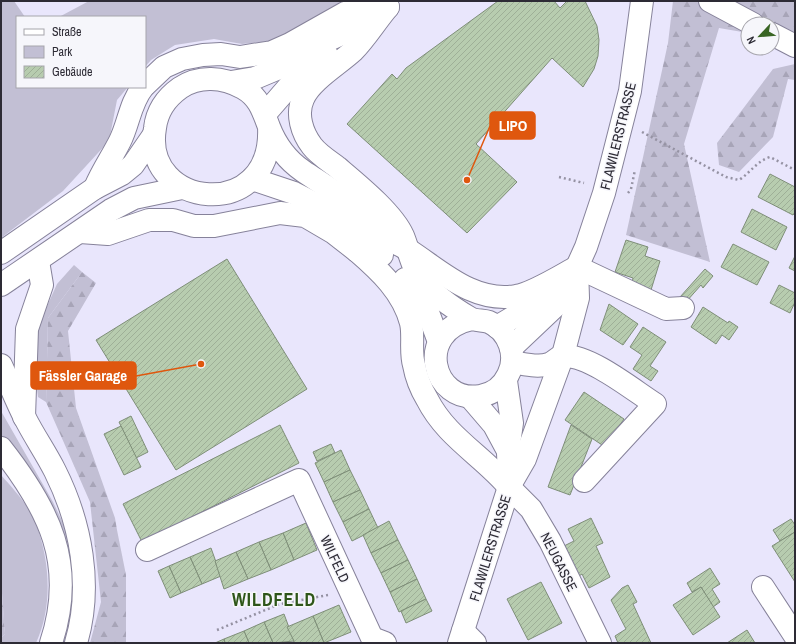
<svg xmlns="http://www.w3.org/2000/svg" width="796" height="644" font-family="'Archivo Narrow',sans-serif">
  <style>
    .green { fill: #c2bfd4 }
    .forest { fill: url(#forest-firs) }
    .building { fill: url(#building-hatch); stroke: #7e8e78 }
    .lines { fill: none; stroke-linecap: round; stroke-linejoin: round }
    .minor-casing { stroke: #86829a; stroke-width: 24 }
    .major-casing { stroke: #86829a; stroke-width: 24 }
    .highway-casing { stroke: #86829a; stroke-width: 24 }
    .path { stroke: #9592a3; stroke-width: 2.5; stroke-dasharray: 2 3; stroke-linecap: butt }
    .minor { stroke: #fff; stroke-width: 22 }
    .major { stroke: #fff; stroke-width: 22 }
    .highway { stroke: #fff; stroke-width: 22 }
    .labels { text-anchor: middle; stroke-width: 3; stroke-linejoin: round; paint-order: stroke }
    .street-label { font-size: 14px; fill: #2d2b35; stroke: #f6f6fb }
    .district-label { font-size: 18px; font-weight: bold; letter-spacing: 1px; fill: #2e5619; stroke: #f6f6fb }
    .leader { fill: none; stroke: #df570e; stroke-width: 1.5 }
    .callout-dot { fill: #df570e; stroke: #f6f6fb; stroke-width: 1.5 }
    .callout { fill: #df570e; stroke: #df570e; stroke-width: 1.5 }
    .callout-label { font-size: 15px; text-anchor: middle; font-weight: bold; fill: #fff }
  </style>
  <defs>
    <pattern id="forest-firs" width="22" height="20" patternUnits="userSpaceOnUse"><rect width="22" height="20" fill="#c2bfd4"/><path d="M5 1l3.5 6h-7zM16 11l3.5 6h-7z" fill="#a7a4b7"/></pattern>
    <pattern id="building-hatch" width="6" height="6" patternUnits="userSpaceOnUse"><rect width="6" height="6" fill="#b7ccaf"/><path d="M-1 1l2-2M0 6l6-6M5 7l2-2" fill="none" stroke="#9eaf97"/></pattern>
  </defs>
  <rect width="100%" height="100%" fill="#e9e6fc"/>
  <!-- green -->
  <g class="green">
    <path d="M1,1H14L25,17H17V87H128L117,100L109,141L63,191L1,238Z"/>
    <path d="M89,1H356L272,41L242,44L214,39L175,45L151,60L145,67V17H59Z"/>
    <path d="M74,265L82,272L48,318L46,402L38,397L35,373V333L57,284Z"/>
    <path d="M1,411L53,502L65,527L75,586L66,643H59L68,607L7,442L1,435Z"/>
    <path d="M1,475C14,490 29,505 36,524C50,561 53,606 36,643H1V638L5,634L1,580Z"/>
  </g>
  <!-- forest -->
  <g class="forest">
    <path d="M673,1H795V40L772,24H748V33L719,28L684,144L710,262L626,235L668,43Z"/>
    <path d="M795,64V80L788,79L773,137L739,172L719,165L717,143L773,69Z"/>
    <path d="M82,272L96,283L68,331L76,408L115,518L117,530L126,575V643H90L101,602L90,502L46,402L48,318Z"/>
    <path d="M1,580L5,634L1,638Z"/>
  </g>
  <!-- building -->
  <g class="building">
    <path d="M498,1H554L560,8L567,1H585L597,26L599,40L598,56L594,69L583,87L552,58L476,144L517,182L467,233L347,124L392,74L397,79L406,68Z"/>
    <path d="M770,174L795,187V212L793,215L758,197Z"/>
    <path d="M752,209L787,227L776,250L741,232Z"/>
    <path d="M626,240L648,247L645,256L660,261L651,290L632,283L633,278L615,272Z"/>
    <path d="M733,244L769,262L757,285L721,267Z"/>
    <path d="M795,256V271L789,268Z"/>
    <path d="M227,259L307,389L176,470L96,340Z"/>
    <path d="M705,269L713,276L703,288L701,285L686,302L680,297Z"/>
    <path d="M779,285L795,293V302L790,313L770,303Z"/>
    <path d="M609,304L638,324L623,345L600,330Z"/>
    <path d="M703,307L728,323L729,321L738,327L729,340L722,335L716,344L691,327Z"/>
    <path d="M643,327L666,342L650,366L658,371L651,381L633,369L642,355L630,347Z"/>
    <path d="M584,392L624,419L605,447L565,420Z"/>
    <path d="M131,416L148,452L136,458L119,422Z"/>
    <path d="M280,425L299,463L142,542L123,504Z"/>
    <path d="M571,425L592,439L570,495L548,487Z"/>
    <path d="M121,426L141,467L124,475L104,434Z"/>
    <path d="M331,444L335,453L317,461L313,452Z"/>
    <path d="M341,450L350,470L324,482L315,463Z"/>
    <path d="M350,470L360,490L333,502L324,482Z"/>
    <path d="M360,490L369,509L343,522L333,502Z"/>
    <path d="M369,509L378,528L352,541L343,522Z"/>
    <path d="M591,518L603,543L596,546L610,577L589,588L582,574L579,576L564,546L574,541L568,529Z"/>
    <path d="M791,519L795,525V532L780,541L773,530Z"/>
    <path d="M389,521L398,540L371,553L363,535Z"/>
    <path d="M306,523L317,550L294,560L283,533Z"/>
    <path d="M795,532V582L772,546Z"/>
    <path d="M283,533L294,560L271,570L259,542Z"/>
    <path d="M398,540L408,560L381,573L371,553Z"/>
    <path d="M259,542L271,570L248,579L236,552Z"/>
    <path d="M211,548L221,576L202,584L190,557Z"/>
    <path d="M236,552L248,579L224,589L215,561Z"/>
    <path d="M190,557L202,584L181,593L169,566Z"/>
    <path d="M408,560L417,579L390,592L381,573Z"/>
    <path d="M169,566L181,593L170,598L158,571Z"/>
    <path d="M710,568L720,584L712,589L720,602L713,607L701,587L692,592L687,583Z"/>
    <path d="M417,579L426,599L399,612L390,592Z"/>
    <path d="M541,582L562,623L528,640L507,599Z"/>
    <path d="M628,585L637,602L633,604L651,643H618L615,636L626,629L611,600L622,588Z"/>
    <path d="M701,587L720,617L693,635L673,605Z"/>
    <path d="M426,599L432,611L406,623L401,611Z"/>
    <path d="M339,605L351,632L324,643L313,616Z"/>
    <path d="M284,614L294,641L273,643L264,622Z"/>
    <path d="M313,616L324,643H293L294,641L287,627Z"/>
    <path d="M264,622L273,643H249L244,631Z"/>
    <path d="M747,630L755,643H727Z"/>
    <path d="M244,631L249,643H225L224,639Z"/>
    <path d="M224,639L225,643H215Z"/>
  </g>
  <g class="lines">
    <!-- minor casing -->
    <g class="minor-casing">
      <g id="minor">
        <path d="M710,1L753,24"/>
        <path d="M772,34L795,46"/>
        <path d="M577,267L666,309L683,308"/>
        <path d="M512,362C525,364 537,368 549,364C555,362 559,355 565,356C591,356 633,390 655,404L584,481"/>
        <path d="M24,417L27,329L42,285L38,261"/>
        <path d="M509,487L531,509L550,541L600,643"/>
        <path d="M147,550L299,480L372,638L385,643"/>
        <path d="M763,587L795,636"/>
        <path d="M463,631L475,643"/>
      </g>
    </g>
    <!-- major casing -->
    <g class="major-casing">
      <g id="major">
        <path d="M388,7C376,21 366,38 353,51C339,64 310,81 303,99C296,114 302,133 312,146C318,154 329,161 337,167C357,184 393,213 403,236C408,248 413,270 421,279C433,294 453,308 470,318C475,321 483,320 489,322C509,331 518,356 508,375C503,386 493,394 480,396C432,404 414,331 472,319"/>
        <path d="M231,82L255,78L286,65L324,42L355,28L374,16"/>
        <path d="M145,85L164,67L182,59L203,55L221,54L240,57L272,52L290,44L345,13L388,7"/>
        <path d="M265,114L298,76L327,55"/>
        <path d="M269,127C274,224 141,209 155,128C157,111 166,98 180,88C199,75 223,77 243,88C259,97 263,111 269,127C276,145 287,160 303,171C316,180 330,188 342,198C357,210 369,224 384,236C391,242 402,245 410,251C442,272 474,303 516,296C532,294 562,275 577,267"/>
        <path d="M252,179L294,193L331,212L382,255"/>
        <path d="M95,188C102,171 112,157 120,141C129,123 130,103 143,87"/>
        <path d="M357,251C380,271 403,292 411,323C414,336 410,352 414,365C416,376 421,389 427,399C446,437 483,456 509,487"/>
        <path d="M405,279L426,307L439,342"/>
        <path d="M497,327L545,298L577,267L586,247L604,193L630,91L642,1"/>
        <path d="M511,348L567,295"/>
        <path d="M470,397L494,425L508,451"/>
        <path d="M510,485L525,459L563,355L578,298L577,267"/>
        <path d="M459,643L509,487L508,451L512,423L506,381"/>
      </g>
    </g>
    <!-- highway casing -->
    <g class="highway-casing">
      <g id="highway">
        <path d="M80,232L108,234L149,220H173L194,226H214L280,213L305,216L334,233L357,251"/>
        <path d="M1,253L95,188L122,174L133,165L153,136"/>
        <path d="M1,285L111,210L134,198L182,188"/>
        <path d="M1,365C9,382 16,401 25,418C34,436 46,453 55,471C81,523 93,586 76,643"/>
        <path d="M1,448C49,509 77,564 51,643"/>
      </g>
    </g>
    <!-- path -->
    <g class="path">
      <path d="M642,132L726,177L739,180C751,172 757,161 770,157L795,170"/>
      <path d="M559,177L584,183"/>
      <path d="M628,193L631,189L635,170"/>
      <path d="M217,630L280,604L328,595"/>
    </g>
    <!-- minor -->
    <use href="#minor" class="minor"/>
    <!-- major -->
    <use href="#major" class="major"/>
    <!-- highway -->
    <use href="#highway" class="highway"/>
  </g>
  <g class="labels">
    <!-- street labels -->
    <g class="street-label">
      <text transform="translate(618 136) rotate(-76)" y="5">FLAWILERSTRASSE</text>
      <text transform="translate(490 548) rotate(-73)" y="5">FLAWILERSTRASSE</text>
      <text transform="translate(335 559) rotate(65)" y="5">WILFELD</text>
      <text transform="translate(559 562) rotate(63)" y="5">NEUGASSE</text>
    </g>
    <!-- district labels -->
    <g class="district-label">
      <text x="274" y="606">WILDFELD</text>
    </g>
  </g>
  <!-- callouts -->
  <path class="leader" d="M467 180L490 126M201 364L136 376"/>
  <g class="callout-dot">
    <circle cx="467" cy="180" r="4"/>
    <circle cx="201" cy="364" r="4"/>
  </g>
  <g class="callout">
    <rect x="490" y="112" width="45" height="27" rx="4"/>
    <rect x="31" y="362" width="105" height="27" rx="4"/>
  </g>
  <g class="callout-label">
    <text x="513" y="131">LIPO</text>
    <text x="83" y="381">Fässler Garage</text>
  </g>
  <!-- border -->
  <rect width="796" height="644" fill="none" stroke="#2d2b35" stroke-width="4"/>
  <!-- legend -->
  <rect x="16" y="16" width="130" height="72" fill="#f6f6fb" stroke="#a6a5ac"/>
  <rect x="24" y="29" width="20" height="6" fill="#ffffff" stroke="#a6a5ac"/>
  <text x="52" y="36" font-size="12" fill="#2d2b35">Straße</text>
  <rect x="24" y="46" width="20" height="12" fill="#c2bfd4" stroke="#a6a5ac"/>
  <text x="52" y="56" font-size="12" fill="#2d2b35">Park</text>
  <rect x="24" y="66" width="20" height="12" fill="url(#building-hatch)" stroke="#a6a5ac"/>
  <text x="52" y="76" font-size="12" fill="#2d2b35">Gebäude</text>
  <!-- north arrow -->
  <g transform="translate(760 36) rotate(244)"><circle r="19" fill="#f6f6fb" stroke="#a6a5ac"/>
  <path d="M0-3L7 15L0 10L-7 15Z" fill="#396524"/>
  <text y="-6" font-size="11" font-weight="bold" text-anchor="middle" fill="#2d2b35">N</text>
  </g>
</svg>
